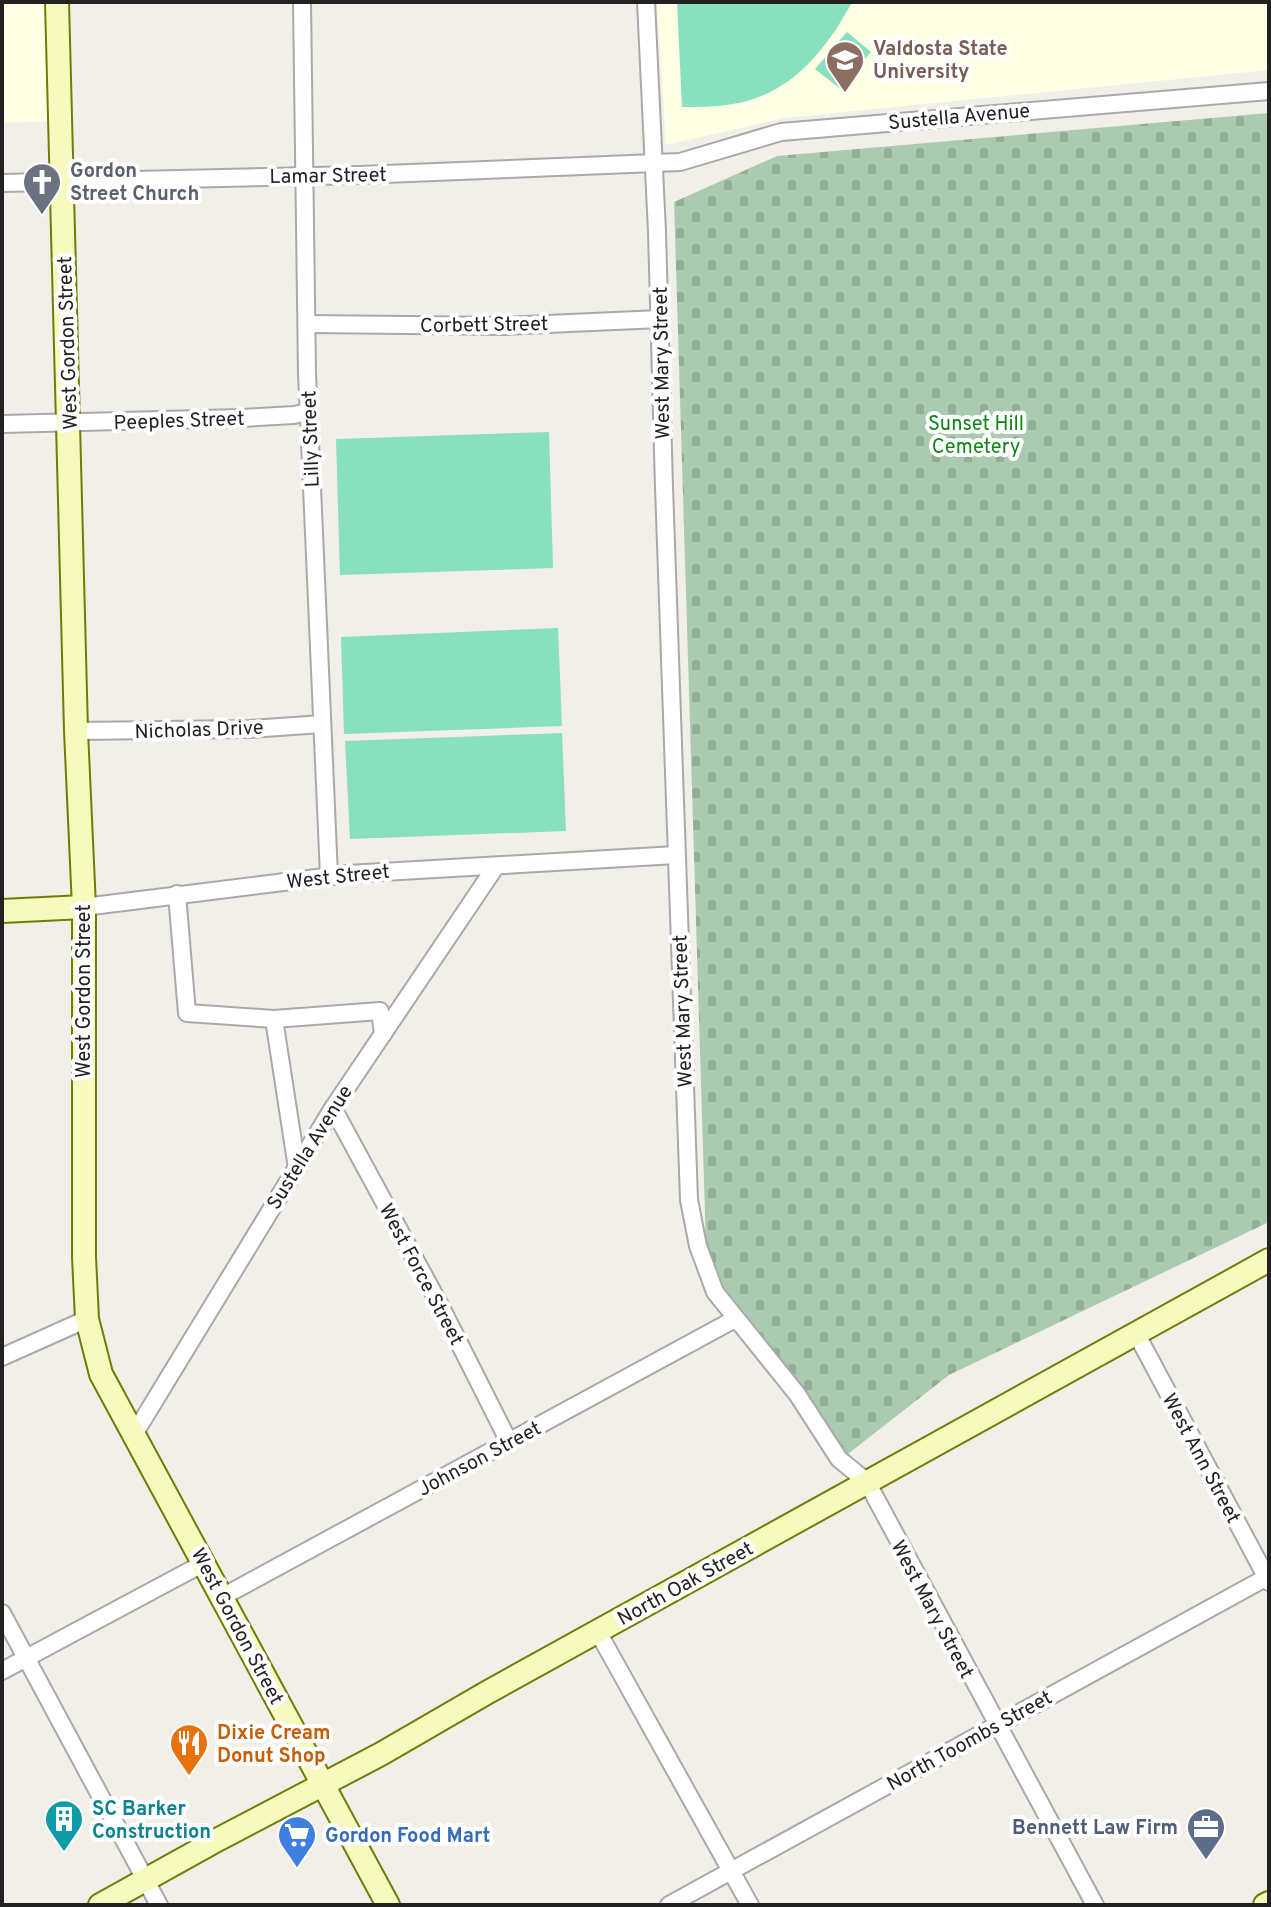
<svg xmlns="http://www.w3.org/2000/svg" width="1271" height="1907" font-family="Overpass,sans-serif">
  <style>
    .education { fill: #ffffe5 }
    .cemetery { fill: url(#cemetery-stones) }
    .pitch { fill: #88e0be }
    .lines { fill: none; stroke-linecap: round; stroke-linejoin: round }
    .street-casing { stroke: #a9a9a9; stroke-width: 20 }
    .secondary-casing { stroke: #707d05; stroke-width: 26 }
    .street { stroke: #fff; stroke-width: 16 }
    .secondary { stroke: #f7fabf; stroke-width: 22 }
    .labels { text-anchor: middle; stroke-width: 8; stroke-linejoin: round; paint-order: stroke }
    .education-label { font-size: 20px; font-weight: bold; fill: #785e54; stroke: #fff; text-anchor: start }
    .street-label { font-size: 20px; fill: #222; stroke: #fff }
    .worship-label { font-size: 20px; font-weight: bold; fill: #5b616d; stroke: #fff; text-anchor: start }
    .park-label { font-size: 20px; fill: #0c8416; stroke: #fff }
    .food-label { font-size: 20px; font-weight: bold; fill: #c56008; stroke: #fff; text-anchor: start }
    .culture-label { font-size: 20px; font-weight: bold; fill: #0d838f; stroke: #fff; text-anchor: start }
    .service-label { font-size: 20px; font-weight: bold; fill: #4e5e75; stroke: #fff; text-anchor: end }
    .shop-label { font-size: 20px; font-weight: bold; fill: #366cbe; stroke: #fff; text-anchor: start }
  </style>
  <defs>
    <pattern id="cemetery-stones" width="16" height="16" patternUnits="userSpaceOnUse" patternTransform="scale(2)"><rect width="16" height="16" fill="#aacbaf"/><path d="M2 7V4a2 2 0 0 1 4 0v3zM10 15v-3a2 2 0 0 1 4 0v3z" fill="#92ae96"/></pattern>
  </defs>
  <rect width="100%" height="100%" fill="#f2efe9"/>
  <!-- education -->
  <g class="education">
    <path d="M2,2H52L56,121L2,123Z"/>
    <path d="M657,2H1269V70L784,118L666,145Z"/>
  </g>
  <!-- cemetery -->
  <path class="cemetery" d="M1269,113V1222L949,1375L844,1457L721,1287L706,1247L674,202L777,156Z"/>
  <!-- pitch -->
  <g class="pitch">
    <path d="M677,2H852C826,51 790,95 733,104C716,107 699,107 682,107Z"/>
    <path d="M847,32L871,52L839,88L815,69Z"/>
    <path d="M549,432L553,568L340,575L336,439Z"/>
    <path d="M558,628L562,726L344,734L341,637Z"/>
    <path d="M562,733L566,831L350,839L345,741Z"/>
  </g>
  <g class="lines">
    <!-- street casing -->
    <g class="street-casing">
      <g id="street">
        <path d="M302,2L307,373L329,876"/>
        <path d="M646,2L657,232L664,487L689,1200L698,1246L715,1292L797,1394L839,1459L867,1482L1095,1905"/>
        <path d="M2,183L360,175L680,162L781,132L1269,91"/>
        <path d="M308,324L504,326L660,319"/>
        <path d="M2,424L241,418L294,415L308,412"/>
        <path d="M76,731L249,729L322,724"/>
        <path d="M177,894L187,1013L274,1019L380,1011L383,1034"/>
        <path d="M84,907L348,874L676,855"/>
        <path d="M274,1019L297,1168"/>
        <path d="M333,1108L442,1309L509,1442"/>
        <path d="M1136,1333L1269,1582"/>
        <path d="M2,1357L87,1319"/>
        <path d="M133,1436L333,1108L496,866"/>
        <path d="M222,1597L735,1319"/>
        <path d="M2,1613L159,1905"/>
        <path d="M598,1632L750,1905"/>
        <path d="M2,1671L204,1563"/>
        <path d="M669,1905L1269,1576"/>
      </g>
    </g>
    <!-- secondary casing -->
    <g class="secondary-casing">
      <g id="secondary">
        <path d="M57,2L76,731L84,907V1257L87,1319L101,1374L388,1905"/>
        <path d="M2,911L84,907"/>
        <path d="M100,1905L219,1839L381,1754L488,1692L1269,1260"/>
        <path d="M1265,1905L1269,1903"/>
      </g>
    </g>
    <!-- street -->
    <use href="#street" class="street"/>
    <!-- secondary -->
    <use href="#secondary" class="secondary"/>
  </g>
  <!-- icons -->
  <defs>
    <g id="university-pin" transform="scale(2)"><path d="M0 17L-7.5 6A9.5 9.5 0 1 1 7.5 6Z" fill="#8d6e63" stroke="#fff"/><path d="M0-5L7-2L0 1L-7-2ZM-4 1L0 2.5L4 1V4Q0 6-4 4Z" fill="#fff"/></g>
    <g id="church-pin" transform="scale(2)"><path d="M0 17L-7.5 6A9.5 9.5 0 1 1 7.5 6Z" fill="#6b7280" stroke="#fff"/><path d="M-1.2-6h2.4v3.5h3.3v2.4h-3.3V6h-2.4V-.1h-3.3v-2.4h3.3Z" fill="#fff"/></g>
    <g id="restaurant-pin" transform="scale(2)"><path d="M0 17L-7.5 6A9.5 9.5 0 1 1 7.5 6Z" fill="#e8710a" stroke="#fff"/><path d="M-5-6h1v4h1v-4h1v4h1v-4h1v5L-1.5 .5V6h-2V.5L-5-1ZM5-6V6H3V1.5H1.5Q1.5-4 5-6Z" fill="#fff"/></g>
    <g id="building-pin" transform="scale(2)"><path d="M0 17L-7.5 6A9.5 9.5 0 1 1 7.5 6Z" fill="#0f9aa8" stroke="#fff"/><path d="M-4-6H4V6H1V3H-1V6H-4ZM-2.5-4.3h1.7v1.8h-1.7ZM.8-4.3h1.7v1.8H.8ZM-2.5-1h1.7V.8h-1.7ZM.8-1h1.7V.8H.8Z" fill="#fff"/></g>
    <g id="office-pin" transform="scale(2)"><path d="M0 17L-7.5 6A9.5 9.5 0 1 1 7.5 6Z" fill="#5c6f8a" stroke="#fff"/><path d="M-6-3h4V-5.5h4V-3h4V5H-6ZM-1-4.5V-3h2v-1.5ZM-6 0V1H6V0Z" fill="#fff"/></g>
    <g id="supermarket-pin" transform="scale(2)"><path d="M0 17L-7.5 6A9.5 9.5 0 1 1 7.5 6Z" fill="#3f7fe0" stroke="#fff"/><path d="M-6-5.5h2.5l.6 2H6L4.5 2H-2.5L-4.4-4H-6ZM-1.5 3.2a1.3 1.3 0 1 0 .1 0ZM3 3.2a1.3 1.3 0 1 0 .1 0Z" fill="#fff"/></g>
  </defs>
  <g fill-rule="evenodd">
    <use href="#university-pin" x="845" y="60"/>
    <use href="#church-pin" x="42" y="182"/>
    <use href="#restaurant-pin" x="189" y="1743"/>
    <use href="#building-pin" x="64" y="1819"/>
    <use href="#office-pin" x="1206" y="1827"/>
    <use href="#supermarket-pin" x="297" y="1835"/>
  </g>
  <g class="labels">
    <!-- education labels -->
    <g class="education-label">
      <text x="873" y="55">Valdosta State<tspan x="873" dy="23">University</tspan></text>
    </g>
    <!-- street labels -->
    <g class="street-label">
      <text transform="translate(959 116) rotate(-5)" y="7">Sustella Avenue</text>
      <text transform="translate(328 175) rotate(-1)" y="7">Lamar Street</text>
      <text transform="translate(484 324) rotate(-1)" y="7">Corbett Street</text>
      <text transform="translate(67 343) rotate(-92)" y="7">West Gordon Street</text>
      <text transform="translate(661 363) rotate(-91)" y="7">West Mary Street</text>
      <text transform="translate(179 420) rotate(-2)" y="7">Peeples Street</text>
      <text transform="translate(310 439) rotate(-92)" y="7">Lilly Street</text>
      <text transform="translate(199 729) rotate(-2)" y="7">Nicholas Drive</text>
      <text transform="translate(338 876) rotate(-6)" y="7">West Street</text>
      <text transform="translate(83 991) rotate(-90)" y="7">West Gordon Street</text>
      <text transform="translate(682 1011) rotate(-92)" y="7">West Mary Street</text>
      <text transform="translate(309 1147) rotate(-58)" y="7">Sustella Avenue</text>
      <text transform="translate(422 1274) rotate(62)" y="7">West Force Street</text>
      <text transform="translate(479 1458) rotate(-28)" y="7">Johnson Street</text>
      <text transform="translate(1202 1458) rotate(62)" y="7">West Ann Street</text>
      <text transform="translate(685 1583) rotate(-29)" y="7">North Oak Street</text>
      <text transform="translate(933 1609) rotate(62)" y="7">West Mary Street</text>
      <text transform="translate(238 1626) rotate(62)" y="7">West Gordon Street</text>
      <text transform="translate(969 1740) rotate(-29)" y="7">North Toombs Street</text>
    </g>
    <!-- worship labels -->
    <g class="worship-label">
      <text x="70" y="177">Gordon<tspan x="70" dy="23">Street Church</tspan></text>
    </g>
    <!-- park labels -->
    <g class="park-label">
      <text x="976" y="430">Sunset Hill<tspan x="976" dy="23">Cemetery</tspan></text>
    </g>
    <!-- food labels -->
    <g class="food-label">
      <text x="217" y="1739">Dixie Cream<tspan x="217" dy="23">Donut Shop</tspan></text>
    </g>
    <!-- culture labels -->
    <g class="culture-label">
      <text x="92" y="1815">SC Barker<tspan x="92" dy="23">Construction</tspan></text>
    </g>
    <!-- service labels -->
    <g class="service-label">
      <text x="1178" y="1834">Bennett Law Firm</text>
    </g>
    <!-- shop labels -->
    <g class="shop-label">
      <text x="325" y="1842">Gordon Food Mart</text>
    </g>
  </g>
  <!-- border -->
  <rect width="1271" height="1907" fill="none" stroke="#222222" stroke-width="8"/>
</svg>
